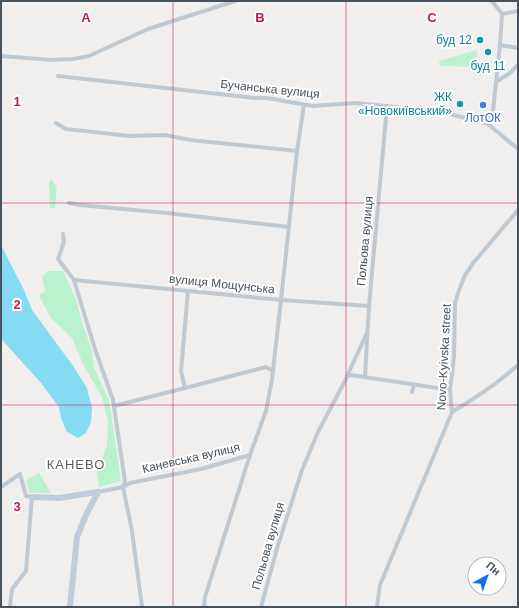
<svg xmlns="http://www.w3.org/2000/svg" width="519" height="608" font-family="Arial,sans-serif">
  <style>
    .green { fill: #baf2d0 }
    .water { fill: #85dbf1 }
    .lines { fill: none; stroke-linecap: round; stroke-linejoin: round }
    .street { stroke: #bec9d2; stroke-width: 4 }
    .secondary { stroke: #c0ccd9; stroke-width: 6 }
    .grid { fill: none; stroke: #c2185b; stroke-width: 1; stroke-opacity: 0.55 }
    .culture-dot { fill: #0f9aa8; stroke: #fff; stroke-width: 1.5 }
    .shop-dot { fill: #3f7fe0; stroke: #fff; stroke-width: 1.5 }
    .labels { text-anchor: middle; stroke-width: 4; stroke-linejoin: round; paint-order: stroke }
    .culture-label { font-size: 12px; fill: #0d838f; stroke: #fff; text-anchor: end }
    .street-label { font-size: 12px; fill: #46525d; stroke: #fff }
    .shop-label { font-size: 12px; fill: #366cbe; stroke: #fff }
    .neighbourhood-label { font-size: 13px; letter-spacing: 1px; fill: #5b5f64; stroke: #fff }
    .grid-label { font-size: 13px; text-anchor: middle; font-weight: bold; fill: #c2185b; stroke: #fff; stroke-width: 4; stroke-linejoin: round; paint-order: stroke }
  </style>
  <rect width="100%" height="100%" fill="#f1eeee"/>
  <!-- green -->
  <g class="green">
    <path d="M477,50L478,67L440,66L439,61Z"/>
    <path d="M51,179L57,187L55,208H50L49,183Z"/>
    <path d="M48,271H63L76,299L82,322L92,351L94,367L102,386L109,399L121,481L99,487L97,472L107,445L108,420L102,397L83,364L72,338L51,318L39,296L45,291L42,277Z"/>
    <path d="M39,473L51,493H29L26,480Z"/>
  </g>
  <!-- water -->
  <path class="water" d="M1,245L24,290L32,310L73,366L87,388L92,408L91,422L86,433L78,438L67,432L61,418L59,407L41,383L3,341L1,338Z"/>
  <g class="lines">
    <!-- street -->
    <g class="street">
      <path d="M502,14L518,11"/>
      <path d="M500,45L518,48"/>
      <path d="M1,56L52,60L73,59L89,56L148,29L235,1"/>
      <path d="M58,76L255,98H267L313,106L355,103L387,106L450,114L488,124L518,149"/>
      <path d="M496,82L510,73L518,65"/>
      <path d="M56,123L66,129L130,136L165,135L190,140L297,151"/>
      <path d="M488,124L493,111L500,45L502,14L492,1"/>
      <path d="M69,203L80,205L167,213L289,227"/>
      <path d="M63,234L64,242L58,259L74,280L95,349L113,400L125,481L123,487L132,531L142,607"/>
      <path d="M74,280L281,300L369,306"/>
      <path d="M188,291L181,371L185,388L266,367L273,371"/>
      <path d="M347,376L367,333"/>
      <path d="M365,377L369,306L387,106"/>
      <path d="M412,392L414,385"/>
      <path d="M114,406L185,388"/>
      <path d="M452,412C476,398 498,383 518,365"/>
      <path d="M1,487L20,474L26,496L32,497L26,571L12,589L10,607"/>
      <path d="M98,492L123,487L130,483L201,469L250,455L266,411L272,379L281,300L297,151L304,105"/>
      <path d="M204,607L205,597L250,455"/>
      <path d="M261,607L278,545L302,470L318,432L347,377L351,375L450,390"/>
      <path d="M377,607L380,585L452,412L450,390L454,357L455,303L459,290L465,275L474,262L518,210"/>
    </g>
    <!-- secondary -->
    <g class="secondary">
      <path d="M32,497L59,498L98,492"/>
      <path d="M70,607L77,537L86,515L98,492"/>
    </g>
  </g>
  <!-- grid -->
  <path class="grid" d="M173,1V607M346,1V607M1,203H518M1,405H518"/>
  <!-- markers -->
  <g class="culture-dot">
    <circle cx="480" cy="40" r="4"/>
    <circle cx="488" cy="52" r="4"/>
    <circle cx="460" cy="104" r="4"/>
  </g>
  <circle class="shop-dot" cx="483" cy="105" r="4"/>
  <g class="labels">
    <!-- culture labels -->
    <g class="culture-label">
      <text x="472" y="44">буд 12</text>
      <text x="488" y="70" text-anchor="middle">буд 11</text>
      <text x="452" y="101">ЖК<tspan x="452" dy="14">«Новокиївський»</tspan></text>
    </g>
    <!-- street labels -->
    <g class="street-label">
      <text transform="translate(270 89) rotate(6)" y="4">Бучанська вулиця</text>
      <text transform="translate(365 241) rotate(-85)" y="4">Польова вулиця</text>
      <text transform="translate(222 284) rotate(6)" y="4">вулиця Мощунська</text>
      <text transform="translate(444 357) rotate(-87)" y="4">Novo-Kyivska street</text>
      <text transform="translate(191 458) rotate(-13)" y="4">Каневська вулиця</text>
      <text transform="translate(268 546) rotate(-74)" y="4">Польова вулиця</text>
    </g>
    <!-- shop labels -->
    <g class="shop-label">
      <text x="483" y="122">ЛотОК</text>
    </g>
    <!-- neighbourhood labels -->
    <g class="neighbourhood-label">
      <text x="76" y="469">КАНЕВО</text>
    </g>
  </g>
  <g class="grid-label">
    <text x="86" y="22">A</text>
    <text x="260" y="22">B</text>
    <text x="432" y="22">C</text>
    <text x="17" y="106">1</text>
    <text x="17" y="309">2</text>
    <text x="17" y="511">3</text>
  </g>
  <!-- border -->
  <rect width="519" height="608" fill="none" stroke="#46525d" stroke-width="4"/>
  <!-- north arrow -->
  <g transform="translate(487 576) rotate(40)"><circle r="19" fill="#ffffff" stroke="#b5babe"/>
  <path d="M0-3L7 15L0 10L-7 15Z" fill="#0f70eb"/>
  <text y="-6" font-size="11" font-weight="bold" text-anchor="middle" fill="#46525d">Пн</text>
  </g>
</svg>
